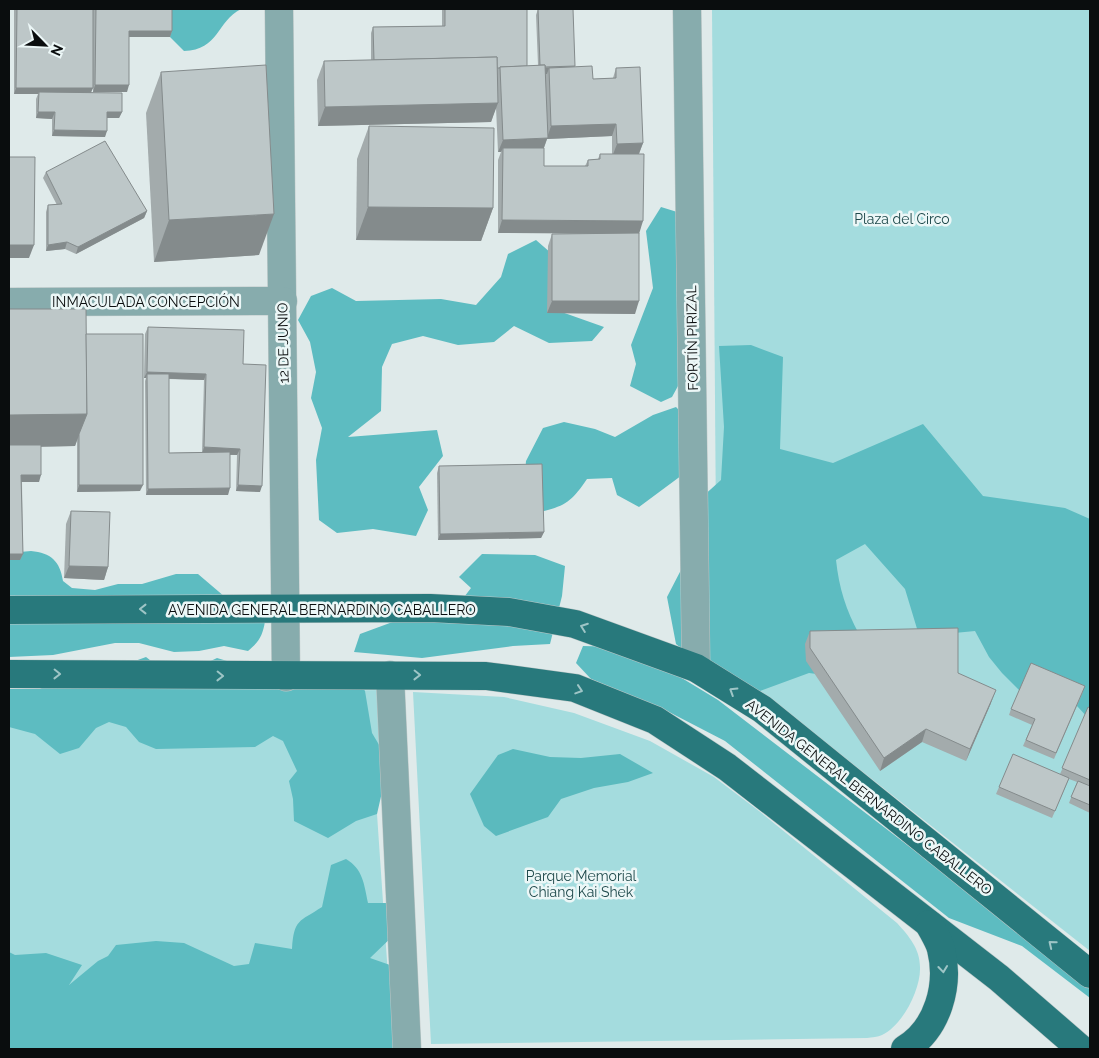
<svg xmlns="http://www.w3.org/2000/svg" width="1099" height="1058" font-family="Raleway,sans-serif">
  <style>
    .green { fill: #a4dcde }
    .forest { fill: #5dbcc1 }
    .water { fill: #5bbabe }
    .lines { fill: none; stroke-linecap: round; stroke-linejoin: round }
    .minor-casing { stroke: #bdc7c7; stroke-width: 29 }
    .major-casing { stroke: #bdc7c7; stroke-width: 29 }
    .minor { stroke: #87acad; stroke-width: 28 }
    .major { stroke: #28797c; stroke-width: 28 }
    .wall { fill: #a3abac; fill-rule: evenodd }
    .shaded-wall { fill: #848b8c }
    .building { fill: #bdc7c8; stroke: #848b8c }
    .oneway { stroke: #9ec5c6 }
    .labels { text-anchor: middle; stroke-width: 5; stroke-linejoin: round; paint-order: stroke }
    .park-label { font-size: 14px; fill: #1e494b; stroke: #ecf7f7 }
    .street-label { font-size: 14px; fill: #0a0d0e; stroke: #ecf7f7 }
  </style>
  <rect width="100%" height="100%" fill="#dfeaea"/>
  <!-- green -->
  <g class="green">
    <path d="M712,9H1090V951L717,657Z"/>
    <path d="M382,690L377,814L393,1049H9V695Z"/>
    <path d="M413,692L504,697L574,713L650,741L714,777L759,811L897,923C909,936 920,949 920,967C921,989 903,1025 882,1035C878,1037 872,1037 867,1038L431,1044Z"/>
  </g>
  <!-- forest -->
  <g class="forest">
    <path d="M165,9H241C217,21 219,50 184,51L162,29Z"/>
    <path d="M661,207L703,220L702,272L705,290L702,342L672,397L661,402L630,386L636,364L631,345L653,288L646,231Z"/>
    <path d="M536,240L559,260L556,310L604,327L592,341L549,343L514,326L494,342L458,345L423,336L392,344L382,367L381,411L348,437L437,430L443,456L419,487L428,510L416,536L373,529L337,533L319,520L316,460L322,428L311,398L316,372L310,342L298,320L311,296L332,288L356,301L441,299L476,305L501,277L508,254Z"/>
    <path d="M751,345L783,357L780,449L833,463L923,424L983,496L1065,508L1090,519V720L1077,706L1024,695L1002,673L989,657L975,631L944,634L918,632L905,589L865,544L836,560C839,588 846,610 859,634L839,677L809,673L760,691L719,680L676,644L667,597L682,568L691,507L721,480L724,427L719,346Z"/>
    <path d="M676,407L703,435L701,461L639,507L617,495L612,478L587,479C572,501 566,506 540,512L524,486L526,461L543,428L564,422L595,429L615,437L653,415Z"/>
    <path d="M31,551C51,553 60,561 63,581L72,588L95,590L118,584H142L176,574H198L225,597L265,621C263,635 259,642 248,651L224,646L199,651L174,652L139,643H115L53,655L9,657V560L20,552Z"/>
    <path d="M482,554L535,555L565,566L562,596L550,644L513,646L422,658L354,652L360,634L398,620L445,622L471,588L459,577Z"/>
    <path d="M583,646L621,647L662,666L718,700L1090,985V998L1022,946L949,918L725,741L669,712L591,679L576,663Z"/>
    <path d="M146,657L155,664L198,667L217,658L244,666L272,661L306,663L354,676L365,691L372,733L394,770L382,792L377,814L356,821L328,838L294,821L293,799L289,781L297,771L283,741L273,736L255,747L156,749L139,742L126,727L109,722L96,728L79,748L60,754L35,734L9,727V689H40L83,666L124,665Z"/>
    <path d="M346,859C363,869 364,884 368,903H388L396,933L370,958L390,965L397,1049H9V952L15,955L46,953L82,965L69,985L98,961L108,956L116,945L156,941L184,943L234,966L249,964L255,943L292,949C294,919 299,922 322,907L331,865Z"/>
  </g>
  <!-- water -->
  <path class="water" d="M513,749L550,757L581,758L620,754L653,773L628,782L594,788L561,799L548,817L496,836L484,826L470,794L498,755Z"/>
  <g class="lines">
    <!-- minor casing -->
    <g class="minor-casing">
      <g id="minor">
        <path d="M279,9L286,677"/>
        <path d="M687,9L696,668"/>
        <path d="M9,302L283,301"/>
        <path d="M390,675L407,1049"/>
      </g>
    </g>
    <!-- major casing -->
    <g class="major-casing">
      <g id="major">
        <path d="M9,610L430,608L509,612L575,624L696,668L762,709L1090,974"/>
        <path d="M9,674L486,676L575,688L655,720L727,767L999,978L1081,1049"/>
        <path d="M905,1049C938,1029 950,985 941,949C939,941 933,932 929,924"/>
      </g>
    </g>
    <!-- minor -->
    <use href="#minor" class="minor"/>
    <!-- major -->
    <use href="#major" class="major"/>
  </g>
  <!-- wall -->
  <g class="wall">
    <path d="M14,9H93L91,93L122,112L119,118H107L105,137L52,136V119L36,118V99L38,94H14Z"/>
    <path d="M93,9H172V31L170,37H129L127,92H93Z"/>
    <path d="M442,9H527V66L538,65L536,15L538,9L575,67L593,79L613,78L616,68L643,143L639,154V234L635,314L547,313L548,246L552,234L578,233H498V160L501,152H498L496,107L491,122L318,126L317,80L324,61L371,60V33L373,27L442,26ZM612,136V154H600L598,159L588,160L585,166H544V148L547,139Z"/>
    <path d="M161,72L259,255L154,262L146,113Z"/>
    <path d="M369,126L493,208L481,241L356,240L357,159Z"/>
    <path d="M46,172L147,211L144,218L76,254L65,249L46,251V212L48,205H57L43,178Z"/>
    <path d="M9,309L86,334L140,491L77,492V440L75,446L41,447L39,482H22L23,554L20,560Z"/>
    <path d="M148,327L243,364L260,492L236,491L237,455H230L228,495H146L145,381L146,378H144L145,334ZM169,379L204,380L202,452L169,453Z"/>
    <path d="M439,466L544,532L541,538L438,540L437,473Z"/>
    <path d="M71,511L108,567L104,580L64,578L66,524Z"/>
    <path d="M810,631L958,673L991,703L966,761L922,742L880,771L806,661L805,644Z"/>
    <path d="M1083,692L1054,759L1023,746L1032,725L1009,715L1011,709Z"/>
    <path d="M1090,708V813L1069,803L1077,782L1069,779L1052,818L996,794L999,787L1060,774Z"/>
  </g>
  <!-- shaded-wall -->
  <g class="shaded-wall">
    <path d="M129,31H172L170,37H126Z"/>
    <path d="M575,66L549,68L547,74H538L541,68Z"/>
    <path d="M95,85H129L127,92H93Z"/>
    <path d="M16,88H93L90,95L39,92L38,94H14Z"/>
    <path d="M498,103L491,122L318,126L325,107Z"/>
    <path d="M38,112H55L52,119L36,118Z"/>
    <path d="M107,112H122L119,118H105Z"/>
    <path d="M616,124L612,136L547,139L543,150L503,148L501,152H498L503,140L547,138L551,126Z"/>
    <path d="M54,130L107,131L105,137L52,136Z"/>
    <path d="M643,143L638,156L612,157L617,144Z"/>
    <path d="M368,207L493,208L481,241L356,240Z"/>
    <path d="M147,211L144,218L76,254L78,247Z"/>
    <path d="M274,214L259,255L154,262L169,220Z"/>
    <path d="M502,220L643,221L639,234L498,233Z"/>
    <path d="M67,242L65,249L46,251L48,245Z"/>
    <path d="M9,245H34L29,258H9Z"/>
    <path d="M552,301H639L635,314L547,313Z"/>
    <path d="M147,372L206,374L204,380L147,378V374L146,378H144Z"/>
    <path d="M87,414L75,446L9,447V415Z"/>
    <path d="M204,447L240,449L237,455L202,454Z"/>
    <path d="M21,475H41L39,482H19Z"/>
    <path d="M79,485H143L140,491L77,492Z"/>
    <path d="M238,485L262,486L260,492L236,491Z"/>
    <path d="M230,488L228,495H146L148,489Z"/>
    <path d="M544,532L541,538L438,540L440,534Z"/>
    <path d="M9,554H23L20,560H9Z"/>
    <path d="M69,566L108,567L104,580L64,578Z"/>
    <path d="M996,690L991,703L966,761L970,749Z"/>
    <path d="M926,729L922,742L880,771L884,758Z"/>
  </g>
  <!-- building -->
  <g class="building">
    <path d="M17,9H93V88H16Z"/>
    <path d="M96,9H172V31H129V85H95Z"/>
    <path d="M445,9H527V66L500,67V68H497V57L374,60L373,27L445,26Z"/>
    <path d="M538,9H573L575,66L545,67V65H540Z"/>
    <path d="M497,57L498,103L325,107L324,61Z"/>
    <path d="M266,65L274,214L169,220L161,72Z"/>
    <path d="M545,65L548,138L503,140L500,67Z"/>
    <path d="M592,66L593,79L616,78V68L640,67L643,143L617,144L616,124L551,126L549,68Z"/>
    <path d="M39,92L122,93V112H107V131L54,130L55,112H38Z"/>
    <path d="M369,126L494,128L493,208L368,207Z"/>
    <path d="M105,141L147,211L78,247L67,242L48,245V205L62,204L46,172Z"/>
    <path d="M503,148H544V166H588V160L600,159V154H644L643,221L502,220Z"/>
    <path d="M9,157H35L34,245H9Z"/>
    <path d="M639,233V301H552V234Z"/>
    <path d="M9,309H86L87,414L9,415Z"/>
    <path d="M148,327L244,330L243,364L266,365L262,486L238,485L240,449L204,447L206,374L147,372Z"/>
    <path d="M86,334H143V485H79V434L87,414Z"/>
    <path d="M147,374H169V453L230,452V488L148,489Z"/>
    <path d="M9,445H41V475H21L23,554H9Z"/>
    <path d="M542,464L544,532L440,534L439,466Z"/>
    <path d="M71,511L110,512L108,567L69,566Z"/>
    <path d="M958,628V673L996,690L970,749L926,729L884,758L810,648V631Z"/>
    <path d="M1031,663L1085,686L1056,753L1026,740L1035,719L1011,709Z"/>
    <path d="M1088,707L1090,708V780L1062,768Z"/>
    <path d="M1013,754L1069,778L1055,811L999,787Z"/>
    <path d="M1078,781L1090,786V805L1071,797Z"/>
  </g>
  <!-- one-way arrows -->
  <defs><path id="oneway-chevron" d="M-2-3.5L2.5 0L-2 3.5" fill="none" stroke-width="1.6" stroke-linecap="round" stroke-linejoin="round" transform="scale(1.25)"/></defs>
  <g class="oneway">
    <use href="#oneway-chevron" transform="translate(143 609) rotate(180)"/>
    <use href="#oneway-chevron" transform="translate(584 627) rotate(-160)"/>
    <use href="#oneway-chevron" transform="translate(57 674) rotate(1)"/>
    <use href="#oneway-chevron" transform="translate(417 675) rotate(1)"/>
    <use href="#oneway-chevron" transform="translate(220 676) rotate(1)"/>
    <use href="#oneway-chevron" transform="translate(579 690) rotate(18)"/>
    <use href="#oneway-chevron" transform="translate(733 691) rotate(-148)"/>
    <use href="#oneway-chevron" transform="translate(1052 944) rotate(-141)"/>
    <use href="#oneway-chevron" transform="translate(943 969) rotate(84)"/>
  </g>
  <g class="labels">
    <!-- park labels -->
    <g class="park-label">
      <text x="902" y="224">Plaza del Circo</text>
      <text x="581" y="881">Parque Memorial<tspan x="581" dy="16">Chiang Kai Shek</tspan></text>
    </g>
    <!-- street labels -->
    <g class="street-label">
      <text x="146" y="307">INMACULADA CONCEPCIÓN</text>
      <text transform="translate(692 338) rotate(-91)" y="5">FORTÍN PIRIZAL</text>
      <text transform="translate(283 343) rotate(-91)" y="5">12 DE JUNIO</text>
      <text x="322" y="615">AVENIDA GENERAL BERNARDINO CABALLERO</text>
      <text transform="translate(869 797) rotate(38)" y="5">AVENIDA GENERAL BERNARDINO CABALLERO</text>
    </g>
  </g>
  <!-- border -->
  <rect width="1099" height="1058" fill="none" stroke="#0a0d0e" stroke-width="20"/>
  <!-- north arrow -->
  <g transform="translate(45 45) rotate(114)" stroke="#ecf7f7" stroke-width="4" paint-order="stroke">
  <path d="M0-4L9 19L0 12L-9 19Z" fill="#0a0d0e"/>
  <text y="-8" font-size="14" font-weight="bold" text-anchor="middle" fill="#0a0d0e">N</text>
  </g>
</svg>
